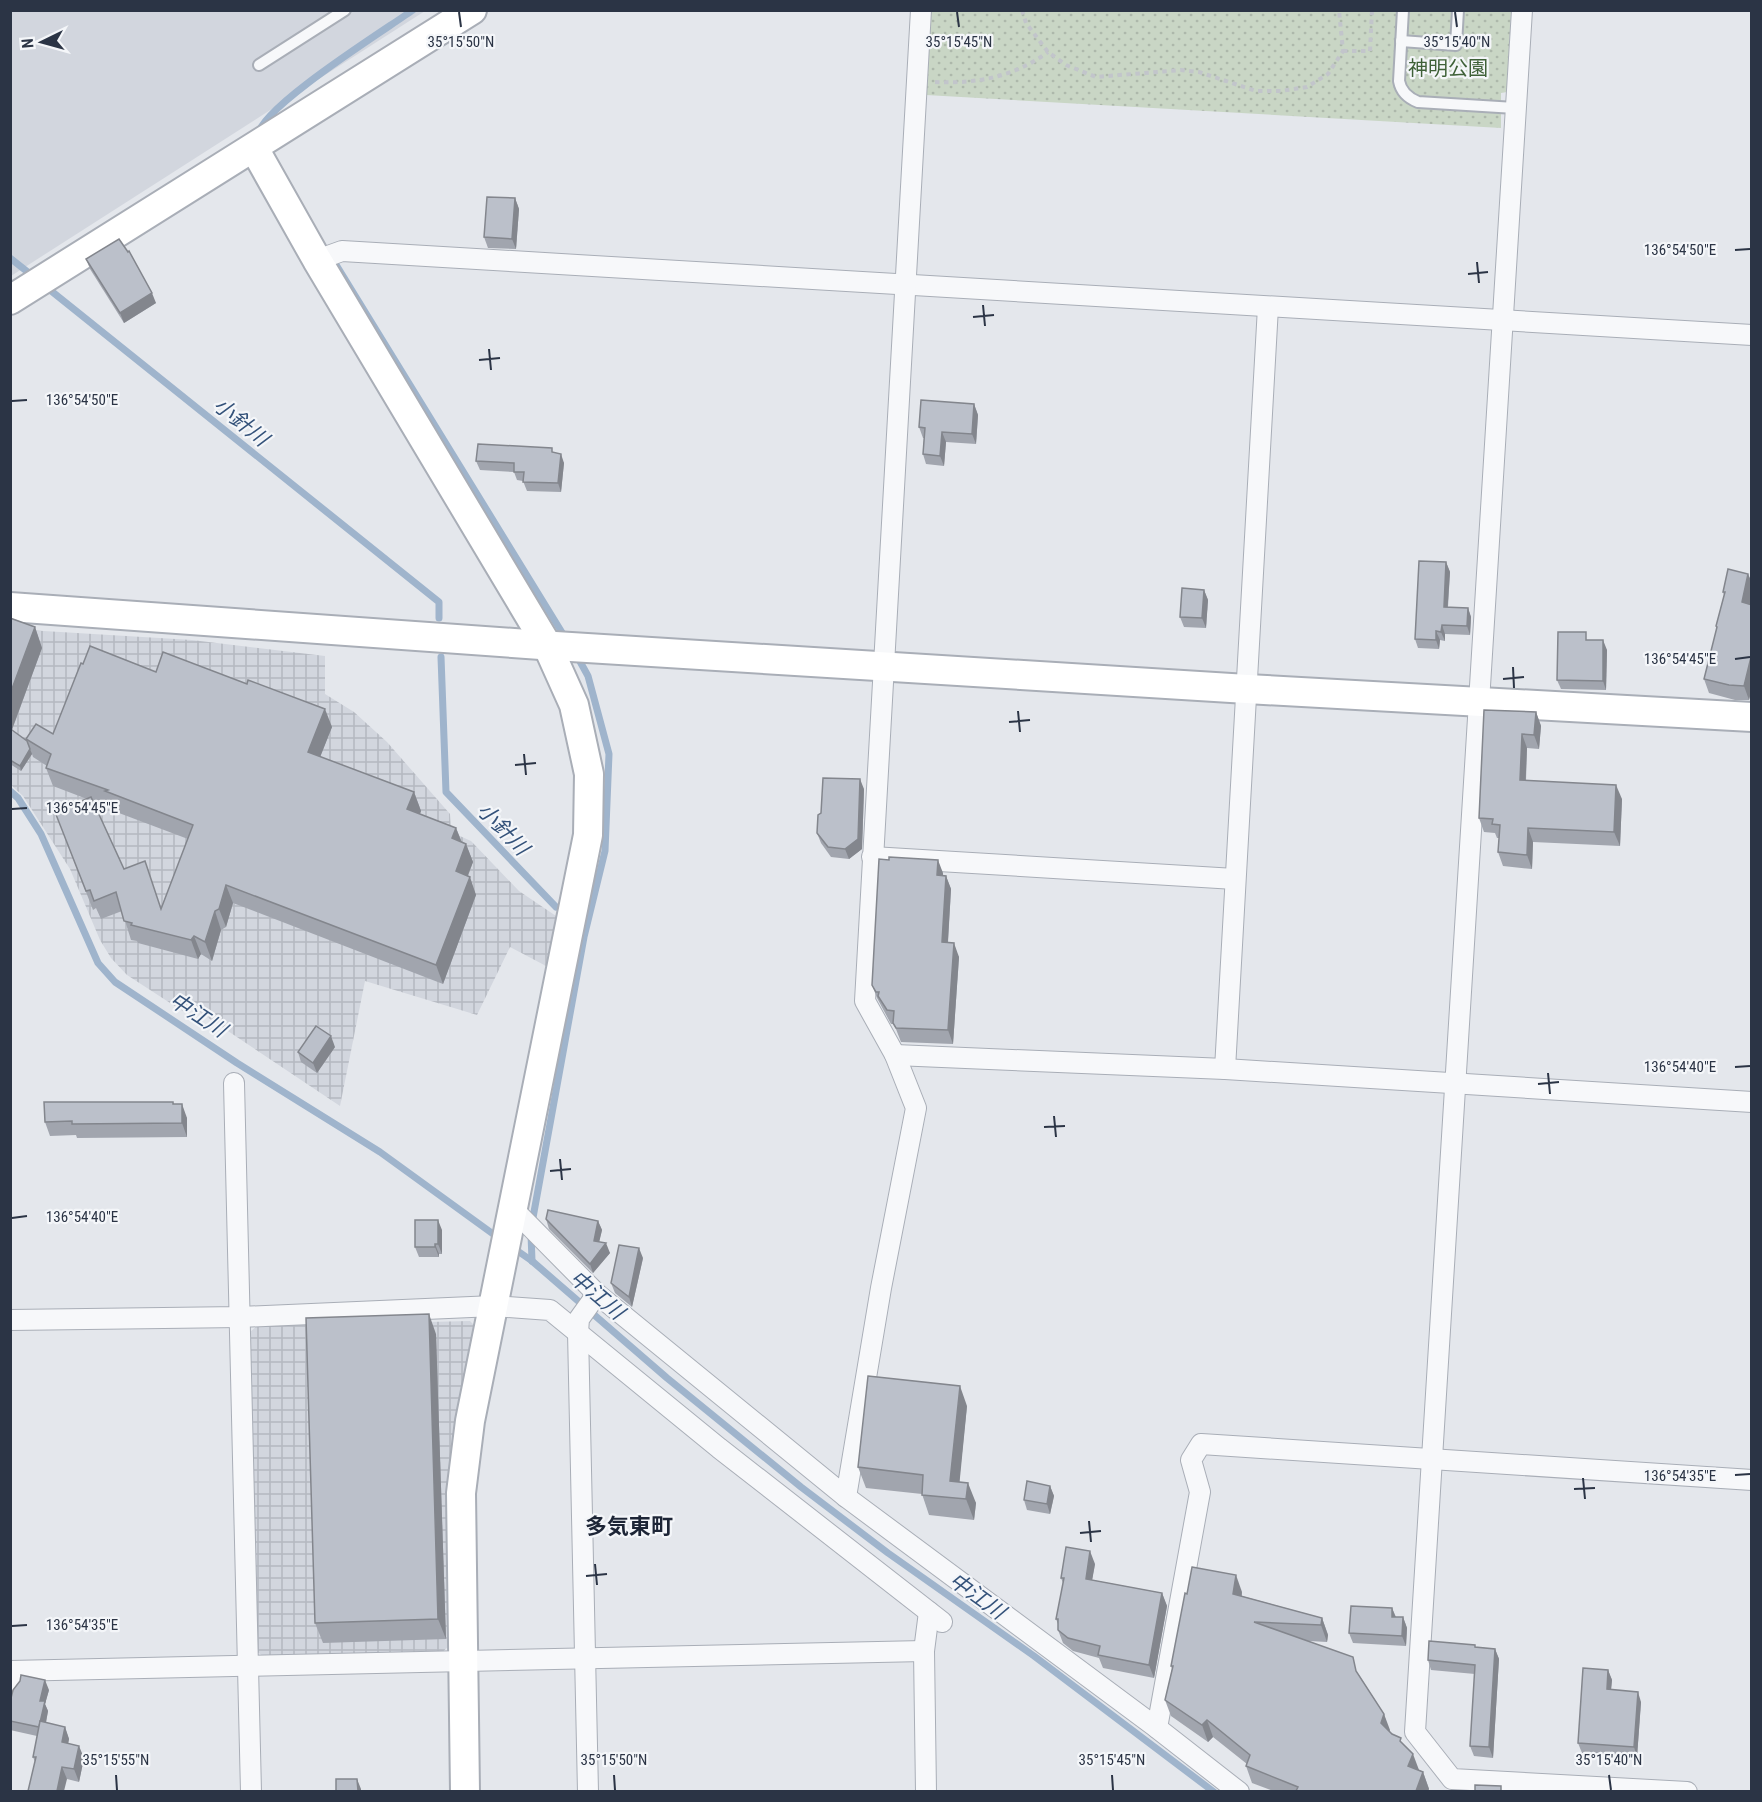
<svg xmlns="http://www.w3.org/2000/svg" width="1762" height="1802" font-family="'Roboto Condensed','Noto Sans JP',sans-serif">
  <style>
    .built { fill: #d2d6de }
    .industrial { fill: url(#industrial-grid) }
    .park { fill: url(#park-dots) }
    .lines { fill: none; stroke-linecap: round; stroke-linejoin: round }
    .stream { stroke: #9fb4cc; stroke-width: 7 }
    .lane-casing { stroke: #a9aeb7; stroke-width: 14 }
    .street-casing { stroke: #a9aeb7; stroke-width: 22 }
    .secondary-casing { stroke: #a9aeb7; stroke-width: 32 }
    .path { stroke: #c2c5cb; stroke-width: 4; stroke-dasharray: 4.5 4.5; stroke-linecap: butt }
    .lane { stroke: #f7f8fa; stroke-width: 10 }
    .street { stroke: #f7f8fa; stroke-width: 20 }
    .secondary { stroke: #fff; stroke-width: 28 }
    .wall { fill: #a1a5ae; fill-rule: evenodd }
    .shaded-wall { fill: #83868d }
    .building { fill: #bbc0ca; stroke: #83868d; stroke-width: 1.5 }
    .ticks { fill: none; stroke: #2b3445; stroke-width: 2 }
    .labels { text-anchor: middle; stroke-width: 4.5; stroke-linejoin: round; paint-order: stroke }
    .park-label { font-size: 20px; fill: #3f6138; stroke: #f4f6f9 }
    .water-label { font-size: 21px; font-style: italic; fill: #34527a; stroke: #f4f6f9 }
    .quarter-label { font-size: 22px; font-weight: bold; fill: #1d2536; stroke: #f4f6f9 }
    .ticks-label { font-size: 15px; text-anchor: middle; fill: #2b3445; stroke: #f4f6f9; stroke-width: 4.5; stroke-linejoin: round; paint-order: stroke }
  </style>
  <defs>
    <pattern id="industrial-grid" width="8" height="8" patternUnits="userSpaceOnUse" patternTransform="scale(1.5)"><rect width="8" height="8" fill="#d2d6de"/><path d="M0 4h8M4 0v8" fill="none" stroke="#b4b8c0"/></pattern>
    <pattern id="park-dots" width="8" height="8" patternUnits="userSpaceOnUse" patternTransform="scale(1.5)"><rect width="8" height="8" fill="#c9d6c5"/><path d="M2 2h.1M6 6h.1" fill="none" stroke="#adb8ab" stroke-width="1.8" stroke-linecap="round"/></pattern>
  </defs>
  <rect width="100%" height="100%" fill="#e4e7ec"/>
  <!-- built -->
  <path class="built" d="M11,11H425L11,276Z"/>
  <!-- industrial -->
  <g class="industrial">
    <path d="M11,629L192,640L325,656V694L354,712L387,742L450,814L451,832L471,841L519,891L559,918L548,967L510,947L477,1015L365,981L340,1106L189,1005L184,1012L127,975L111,958L100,940L70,869L23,796L11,785Z"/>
    <path d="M470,1321L477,1328L449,1498L446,1557L448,1647L440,1654L263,1656L256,1651L250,1332L257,1326Z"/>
  </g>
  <!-- park -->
  <path class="park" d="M931,11H1511L1507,92L1501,93V128L926,95Z"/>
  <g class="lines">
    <!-- stream -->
    <g class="stream">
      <path d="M258,135C261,107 385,30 413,10"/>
      <path d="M10,258L34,277"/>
      <path d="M335,263L566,639"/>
      <path d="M45,286L439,602V618"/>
      <path d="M441,657L446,792L556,907"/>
      <path d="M10,791L18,798L41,834L98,963L115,982L237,1063L380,1152L500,1239"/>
      <path d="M532,1223L584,937L605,851L609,754L588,676L577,656"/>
      <path d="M531,1234L532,1261"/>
      <path d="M512,1247L532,1261L667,1378L801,1487L888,1553L1034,1656L1214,1792"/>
    </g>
    <!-- lane casing -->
    <g class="lane-casing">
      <g id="lane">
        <path d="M1403,10L1399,81C1401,92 1408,98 1418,102L1515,108"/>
        <path d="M1401,41L1456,45L1458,10"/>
        <path d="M259,65L345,10"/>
      </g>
    </g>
    <!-- street casing -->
    <g class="street-casing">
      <g id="street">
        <path d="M1522,10C1481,584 1456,1159 1415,1732L1452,1779L1687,1792"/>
        <path d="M317,260L342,251L1752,335"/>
        <path d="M872,857L1235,879"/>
        <path d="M895,1055L1225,1069L1752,1102"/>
        <path d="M1225,1069L1268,307"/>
        <path d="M234,1083L251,1792"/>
        <path d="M512,1208L597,1294L846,1497L1157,1728L1239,1792"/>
        <path d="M10,1320L240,1317L494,1306L550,1310L719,1448L942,1622"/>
        <path d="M846,1497L881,1288L916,1108L895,1055L865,1001L921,10"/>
        <path d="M10,1671L924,1651"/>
        <path d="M10,1690L17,1671"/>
        <path d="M1157,1728L1200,1492L1191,1460L1201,1444L1752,1480"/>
        <path d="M588,1792L578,1332L579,1319L597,1294"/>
        <path d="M926,1792L924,1651L929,1612"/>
      </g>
    </g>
    <!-- secondary casing -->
    <g class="secondary-casing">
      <g id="secondary">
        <path d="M254,148L317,260L547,645L574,705L589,774L588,835L470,1421L461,1493L465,1792"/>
        <path d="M10,300L472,10"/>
        <path d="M10,607L555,646L1247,689L1752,717"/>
      </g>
    </g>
    <!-- path -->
    <g class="path">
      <path d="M1022,10L1026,23L1048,52L1066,65L1096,77L1181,70L1199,72L1256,91H1281L1307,87L1328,74L1343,51L1339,10"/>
      <path d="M1343,51H1370L1372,10"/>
      <path d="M935,82C976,84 1014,77 1048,52"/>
    </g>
    <!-- lane -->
    <use href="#lane" class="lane"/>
    <!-- street -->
    <use href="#street" class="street"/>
    <!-- secondary -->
    <use href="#secondary" class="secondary"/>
  </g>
  <!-- wall -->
  <g class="wall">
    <path d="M515,198L519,209L516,249L488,248L484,237Z"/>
    <path d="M86,259L156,303L124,323L90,269Z"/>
    <path d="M974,404L978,415L976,444L946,442L944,466L926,464L923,454L924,438H923L919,427Z"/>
    <path d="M553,452L564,463L561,492L527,491L523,481L517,480L514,472L480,470L476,461Z"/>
    <path d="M1446,562L1450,572L1448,607L1468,608L1471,617L1470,635L1445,634V641L1440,640L1439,649L1418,648L1415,639Z"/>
    <path d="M1748,574L1752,583V597L1750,604L1752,605V688L1749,700H1735L1709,693L1704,679L1717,629L1716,626L1724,595L1723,592Z"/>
    <path d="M1204,590L1208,600L1206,628L1184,627L1180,617Z"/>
    <path d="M10,618L35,627L42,648L12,730L27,741L26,739L53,734L83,664L156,672L332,727L320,757L414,792L421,811L420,814L456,828L462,842L466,844L473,862L468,876L476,895L443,984L233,903L226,927L221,930L212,961L201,954L198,959L138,943L137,941L131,940L122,911L101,919L96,908L93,910L62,830L87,799L53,786L46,768L47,766L33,757L32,754L21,771L10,764ZM93,801L110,807L111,810L188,839L161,908L124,869Z"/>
    <path d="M1589,640L1607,650L1606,690L1561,689L1557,680Z"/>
    <path d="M1484,710L1536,712L1541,726L1539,749L1527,748L1526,781L1622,799L1620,846L1533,842L1532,869L1503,866L1498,852L1499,838H1497L1495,833L1484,832L1479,818Z"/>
    <path d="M864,789L862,849L849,859L831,857L821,843L817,833Z"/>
    <path d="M943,873V875L946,876L951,889L948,943L959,957L953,1044L901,1042L894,1024H891L877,998L872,985Z"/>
    <path d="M335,1047L317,1073L301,1062L298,1052Z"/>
    <path d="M173,1102L174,1104L187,1118V1137L77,1138L76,1135L50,1136L45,1122Z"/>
    <path d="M546,1219L598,1221L602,1230L599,1242L610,1253L593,1273L549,1229Z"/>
    <path d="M442,1230V1254H439V1257H419L415,1247Z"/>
    <path d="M643,1258L632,1307L615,1293L611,1283Z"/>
    <path d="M436,1334L446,1639L323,1643L315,1623Z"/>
    <path d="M967,1406L959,1482L976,1503L974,1520L929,1515L922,1494L866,1488L858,1467Z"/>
    <path d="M1050,1486L1054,1496L1050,1514L1027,1510L1024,1500Z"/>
    <path d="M1095,1564L1092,1580L1162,1593L1167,1606L1154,1678L1103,1668L1099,1658L1073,1651L1063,1643L1058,1630V1624L1056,1619L1063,1583L1061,1578Z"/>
    <path d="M1242,1592V1596L1322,1618L1328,1635L1327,1642L1309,1641L1359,1675L1384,1714L1389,1732L1404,1745L1419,1770L1423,1772L1429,1789L1428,1791H1273L1252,1783L1246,1766L1247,1764L1213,1737L1208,1742L1171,1716L1165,1700L1172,1669L1171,1666Z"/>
    <path d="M1392,1608L1396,1617H1403L1407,1628L1406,1646L1353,1643L1349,1633Z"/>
    <path d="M1476,1647L1495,1649L1499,1659L1493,1758L1474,1756L1470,1746L1475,1674L1431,1670L1428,1660Z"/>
    <path d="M1608,1670L1612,1680L1611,1690L1641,1702L1637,1757L1582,1753L1578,1743Z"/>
    <path d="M49,1690L45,1704L48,1711L46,1723L65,1727L69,1739L68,1743L84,1758L79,1782L67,1779L35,1762L33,1757L37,1736L10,1730V1702Z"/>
  </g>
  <!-- shaded-wall -->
  <g class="shaded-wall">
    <path d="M515,198L519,209L516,249L512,239Z"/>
    <path d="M152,293L156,303L124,323L120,313Z"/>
    <path d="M974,404L978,415L976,444L972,434Z"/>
    <path d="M942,432L946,442L944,466L940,456Z"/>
    <path d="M561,454L564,463L561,492L558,483Z"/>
    <path d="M1446,562L1450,572L1447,616L1444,607Z"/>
    <path d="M1748,574L1752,583V597L1747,616L1742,602Z"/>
    <path d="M1204,590L1208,600L1206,628L1202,618Z"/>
    <path d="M1468,608L1471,617L1470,635L1467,626Z"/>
    <path d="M1442,625L1445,634V641L1441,632Z"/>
    <path d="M35,627L42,648L11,732L10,694Z"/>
    <path d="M1436,631L1440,640L1439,649L1436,640Z"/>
    <path d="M1603,640L1607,650L1606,690L1603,681Z"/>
    <path d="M1752,653V688L1749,700L1744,686Z"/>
    <path d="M325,709L332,727L315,770L308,752Z"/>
    <path d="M1536,712L1541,726L1539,749L1534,735Z"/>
    <path d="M1522,734L1527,748L1525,794L1520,780Z"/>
    <path d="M30,749L32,754L21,771L20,766Z"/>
    <path d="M860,779L864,789L862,849L849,859L845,849Z"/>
    <path d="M1616,785L1622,799L1620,846L1614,832Z"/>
    <path d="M414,792L421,811L414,828L407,809Z"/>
    <path d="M456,828L463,846L452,838Z"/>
    <path d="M1528,828L1533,842L1532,869L1527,855Z"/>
    <path d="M466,844L473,862L462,890L456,871Z"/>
    <path d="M938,860L943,873L942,888L937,875Z"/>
    <path d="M946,876L951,889L947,956L942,942Z"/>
    <path d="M470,877L476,895L443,984L436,965Z"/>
    <path d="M226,885L233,903L226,927L219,909Z"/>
    <path d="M215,911L221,930L212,961L205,942Z"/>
    <path d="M194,936L201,954L198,959L191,940Z"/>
    <path d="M954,943L959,957L953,1044L948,1030Z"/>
    <path d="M331,1036L335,1047L317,1073L313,1063Z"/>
    <path d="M182,1104L187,1118V1137L182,1123Z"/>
    <path d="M438,1220L442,1230V1254L438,1244Z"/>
    <path d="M598,1221L602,1230L597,1251L594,1241Z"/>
    <path d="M606,1243L610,1253L593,1273L590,1264Z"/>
    <path d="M435,1244L439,1254V1257L435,1247Z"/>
    <path d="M639,1248L643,1258L632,1307L629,1297Z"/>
    <path d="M429,1314L436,1334L446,1639L438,1619Z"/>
    <path d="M960,1386L967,1406L958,1498L950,1481Z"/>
    <path d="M968,1483L976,1503L974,1520L966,1499Z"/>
    <path d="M1050,1486L1054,1496L1050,1514L1047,1504Z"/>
    <path d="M1090,1551L1095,1564L1090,1592L1086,1579Z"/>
    <path d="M1236,1575L1242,1592L1239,1610L1233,1594Z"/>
    <path d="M1162,1593L1167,1606L1154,1678L1149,1665Z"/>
    <path d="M1392,1608L1396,1618L1392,1617Z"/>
    <path d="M1403,1617L1407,1628L1406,1646L1402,1636Z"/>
    <path d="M1322,1618L1328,1635L1327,1642L1321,1625Z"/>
    <path d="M1495,1649L1499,1659L1493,1758L1489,1747Z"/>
    <path d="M1608,1670L1612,1680L1610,1699L1607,1689Z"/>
    <path d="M45,1680L49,1690L45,1704L48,1711L43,1737L40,1727V1701Z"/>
    <path d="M1638,1692L1641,1702L1637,1757L1634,1747Z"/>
    <path d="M1384,1714L1390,1730L1387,1740L1381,1723Z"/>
    <path d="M1207,1720L1213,1737L1208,1742L1202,1725Z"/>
    <path d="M65,1727L69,1739L66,1755L62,1742Z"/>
    <path d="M79,1746L84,1758L79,1782L74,1769Z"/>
    <path d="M1413,1754L1419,1770L1408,1766Z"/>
    <path d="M62,1767L67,1779L64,1791H57Z"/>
    <path d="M1423,1772L1429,1789L1428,1791H1416Z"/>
    <path d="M357,1779L361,1789V1791H358Z"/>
  </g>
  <!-- building -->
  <g class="building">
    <path d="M487,197L515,198L512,239L484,237Z"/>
    <path d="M119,239L128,252L129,251L152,293L120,313L86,259Z"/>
    <path d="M921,400L974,404L972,434L942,432L940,456L923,454L925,428L919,427Z"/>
    <path d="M478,444L552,448V452L561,454L558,483L523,482L524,472H514V463L476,461Z"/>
    <path d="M1419,561L1446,562L1444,607L1468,608L1467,626L1442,625L1441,632L1436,631V640L1415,639Z"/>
    <path d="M1728,569L1748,574L1742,602L1752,605V653L1744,686L1729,685L1704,679L1717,627L1716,626L1725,592H1723Z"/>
    <path d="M1182,588L1204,590L1202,618L1180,617Z"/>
    <path d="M10,618L35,627L10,694Z"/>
    <path d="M1558,632H1586V640H1603V681L1557,680Z"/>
    <path d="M90,646L156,672L163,652L247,684L248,680L325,709L308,752L414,792L407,809L456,828L452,838L466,844L456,871L470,877L436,965L226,885L219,909L215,911L205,942L194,936L191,940L131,925L132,923L124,921L116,892L94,901L90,890L86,891L55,812L91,797L124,869L145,861L161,909L193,825L105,791L108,790L46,768L51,754L26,739L36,724L53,734L81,663L83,664Z"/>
    <path d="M1484,710L1536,712L1534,735L1522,734L1520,780L1616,785L1614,832L1528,828L1527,855L1498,852L1500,825L1492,824L1493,819L1479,818Z"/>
    <path d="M12,730L27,741L30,749L20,766L10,760V732Z"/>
    <path d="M823,778L860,779L858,839L845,849L828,847L817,833L818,815L821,813Z"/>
    <path d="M889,857L938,860L937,875L946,876L942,942L954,943L948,1030L896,1028L893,1023L894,1011L887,1010L878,996L879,992H876L872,985L879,859L889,860Z"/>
    <path d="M316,1026L331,1036L313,1063L298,1052Z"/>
    <path d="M44,1102H173V1104H182V1123L72,1124V1121L45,1122Z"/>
    <path d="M548,1210L598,1221L594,1241L606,1243L590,1264L546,1219Z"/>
    <path d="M415,1220H438V1244H435V1247H415Z"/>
    <path d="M619,1245L639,1248L629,1297L611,1283Z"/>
    <path d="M429,1314L438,1619L315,1623L306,1318Z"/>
    <path d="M868,1376L960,1386L950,1481L968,1483L966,1499L922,1495L923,1475L858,1467Z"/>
    <path d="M1027,1481L1050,1486L1047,1504L1024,1500Z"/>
    <path d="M1066,1547L1090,1551L1086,1579L1162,1593L1149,1665L1098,1655L1100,1646L1068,1638L1058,1630V1619H1056L1064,1578H1061Z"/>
    <path d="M1192,1567L1236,1575L1233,1594L1322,1618L1321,1625L1254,1622L1353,1657L1356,1671L1384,1714L1381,1723L1392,1734L1401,1738L1400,1741L1413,1754L1408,1766L1423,1772L1416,1791H1296L1298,1787L1246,1766L1250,1755L1207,1720L1202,1725L1165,1700L1173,1666H1171L1185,1593L1187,1594Z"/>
    <path d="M1351,1606L1392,1608V1617H1403L1402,1636L1349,1633Z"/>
    <path d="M1429,1641L1475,1645V1647L1495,1649L1489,1747L1470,1746L1475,1665L1428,1660Z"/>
    <path d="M1583,1668L1608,1670L1607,1689L1638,1692L1634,1747L1578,1743Z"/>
    <path d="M21,1675L45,1680L40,1701H45L39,1727L10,1721V1702L13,1690L20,1681Z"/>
    <path d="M40,1721L65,1727L62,1742L79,1746L74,1769L62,1767L57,1791H28L36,1757H33Z"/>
    <path d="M336,1779H357L358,1791H336Z"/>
    <path d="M1475,1785L1501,1786V1791H1475Z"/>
  </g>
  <!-- ticks -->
  <path class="ticks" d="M459,12L461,27M957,12L959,27M1455,12L1457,27M1735,250L1750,249M1477,262L1479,283M1468,274L1488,272M983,305L985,326M973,317L994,315M489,349L491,370M479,360L500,358M12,401L27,400M1735,659L1750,657M1513,667L1514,688M1503,679L1524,677M1018,711L1020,732M1009,722L1030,720M524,754L526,775M515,765L536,763M12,809L27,808M1735,1067L1750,1066M1548,1073L1550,1094M1538,1084L1559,1082M1054,1116L1056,1137M1044,1127L1065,1126M560,1159L562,1180M550,1171L571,1169M12,1218L27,1216M1735,1475L1750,1474M1583,1478L1585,1499M1574,1489L1595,1488M1089,1521L1091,1542M1080,1533L1101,1531M595,1564L597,1585M586,1576L607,1574M12,1626L27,1625M116,1775L117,1790M614,1775L615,1790M1112,1775L1113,1790M1609,1775L1611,1790"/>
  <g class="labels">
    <!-- park labels -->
    <g class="park-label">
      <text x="1448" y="75">神明公園</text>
    </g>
    <!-- water labels -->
    <g class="water-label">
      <text transform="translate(241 422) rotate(39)" y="7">小針川</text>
      <text transform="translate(503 829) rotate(46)" y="7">小針川</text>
      <text transform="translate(198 1015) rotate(33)" y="7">中江川</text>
      <text transform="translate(597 1295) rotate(40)" y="7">中江川</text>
      <text transform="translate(977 1596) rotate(36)" y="7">中江川</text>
    </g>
    <!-- quarter labels -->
    <g class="quarter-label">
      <text x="629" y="1534">多気東町</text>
    </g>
  </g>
  <g class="ticks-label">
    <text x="461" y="47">35°15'50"N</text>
    <text x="959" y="47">35°15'45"N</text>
    <text x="1457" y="47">35°15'40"N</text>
    <text x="1680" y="255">136°54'50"E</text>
    <text x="82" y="405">136°54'50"E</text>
    <text x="1680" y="664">136°54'45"E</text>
    <text x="82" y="813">136°54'45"E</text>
    <text x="1680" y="1072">136°54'40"E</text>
    <text x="82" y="1222">136°54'40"E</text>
    <text x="1680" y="1481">136°54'35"E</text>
    <text x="82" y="1630">136°54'35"E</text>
    <text x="116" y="1765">35°15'55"N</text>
    <text x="614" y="1765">35°15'50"N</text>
    <text x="1112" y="1765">35°15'45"N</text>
    <text x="1609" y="1765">35°15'40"N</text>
  </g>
  <!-- border -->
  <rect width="1762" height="1802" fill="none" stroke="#2b3445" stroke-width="24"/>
  <!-- north arrow -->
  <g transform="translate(42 42) rotate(265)" stroke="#f4f6f9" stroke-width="4.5" paint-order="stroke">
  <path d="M0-4.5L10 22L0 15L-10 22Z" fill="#2b3445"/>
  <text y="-9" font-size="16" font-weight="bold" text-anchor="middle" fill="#2b3445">N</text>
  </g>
</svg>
